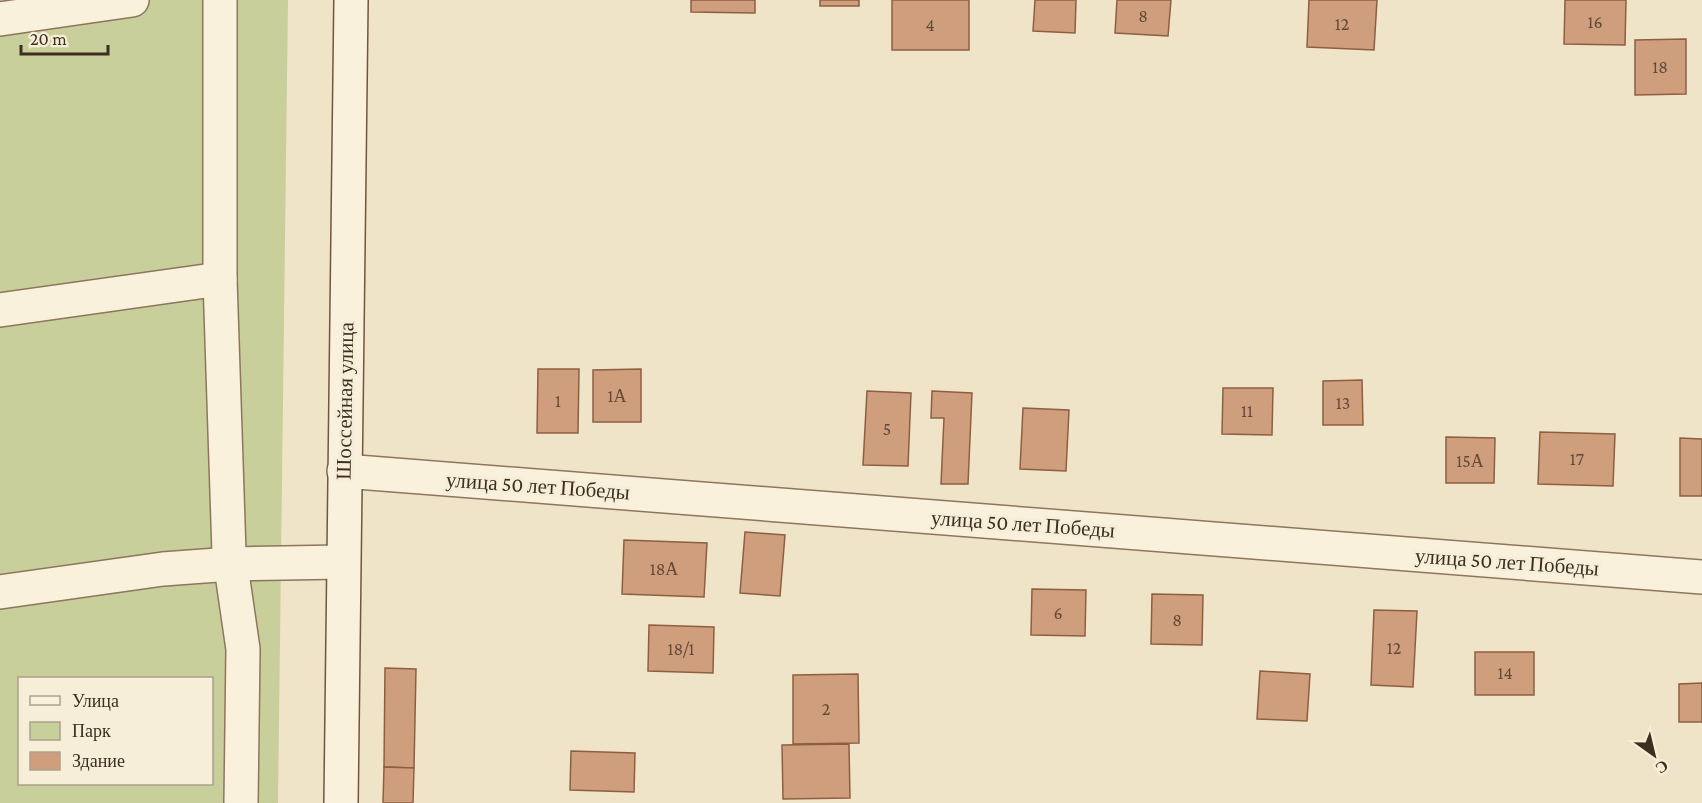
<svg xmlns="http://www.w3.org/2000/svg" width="1702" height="803" font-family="'Crimson Pro',serif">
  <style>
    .green { fill: #c9cf9b; fill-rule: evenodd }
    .building { fill: #cf9f7d; stroke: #8d5f41; stroke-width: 1.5 }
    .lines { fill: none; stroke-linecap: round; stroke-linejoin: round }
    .street-casing { stroke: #8d765c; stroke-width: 36 }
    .secondary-casing { stroke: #6f573f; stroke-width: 36 }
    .street { stroke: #faf1dc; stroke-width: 33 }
    .secondary { stroke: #faf1dc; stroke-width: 33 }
    .labels { text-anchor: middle; stroke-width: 6; stroke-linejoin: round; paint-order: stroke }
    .number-label { font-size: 18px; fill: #624a37 }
    .street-label { font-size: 21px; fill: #3d2e20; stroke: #f7eed8 }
  </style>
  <rect width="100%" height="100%" fill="#f0e4c8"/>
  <!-- green -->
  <path class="green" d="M0,0H288L278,803H0ZM20,678H212V784H20Z"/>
  <!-- building -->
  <g class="building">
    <path d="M691,0H755V13L691,12Z"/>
    <rect x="820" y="0" width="39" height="6"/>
    <rect x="892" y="0" width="77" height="50"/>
    <path d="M1035,0H1076L1075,33L1033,31Z"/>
    <path d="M1117,0H1171L1168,36L1115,33Z"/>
    <path d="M1309,0H1377L1374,50L1307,47Z"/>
    <path d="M1565,0H1626L1625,45L1564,44Z"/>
    <path d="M1686,39V94L1635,95V40Z"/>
    <path d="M538,369H579L578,433H537Z"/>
    <path d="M641,369V422H593V370Z"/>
    <path d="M1362,380L1363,425H1323V381Z"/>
    <path d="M1223,388H1273L1272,435L1222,434Z"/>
    <path d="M867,391L911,393L908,466L863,465Z"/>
    <path d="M932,391L972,393L968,484H941L944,418H931Z"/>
    <path d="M1023,408L1069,410L1066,471L1020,469Z"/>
    <path d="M1540,432L1615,434L1613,486L1538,484Z"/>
    <path d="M1446,437L1495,438L1494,483H1446Z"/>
    <path d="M1680,438L1702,439V496H1680Z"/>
    <path d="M745,532L785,535L780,596L740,593Z"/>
    <path d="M624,540L707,543L704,597L622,594Z"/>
    <path d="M1032,589L1086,590L1085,636L1031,635Z"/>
    <path d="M1152,594L1203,595L1202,645L1151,644Z"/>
    <path d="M1374,610L1417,611L1413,687L1371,685Z"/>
    <path d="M649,625L714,627L713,673L648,671Z"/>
    <rect x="1475" y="652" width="59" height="43"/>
    <path d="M385,668L416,669L414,768L384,767Z"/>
    <path d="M1260,671L1310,674L1307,721L1257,719Z"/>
    <path d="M858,674L859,743L793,744V675Z"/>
    <path d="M1702,683V722H1679V684Z"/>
    <path d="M849,744L850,798L783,799L782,745Z"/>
    <path d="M571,751L635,753L634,792L570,790Z"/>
    <path d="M384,767L414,768L413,803H383Z"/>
  </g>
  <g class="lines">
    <!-- street casing -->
    <g class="street-casing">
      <g id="street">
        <path d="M220,0V279L229,553L243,649L241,803"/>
        <path d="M0,19L132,0"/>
        <path d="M0,310L220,279"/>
        <path d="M344,471L1702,577"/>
        <path d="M0,592L163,569L231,564L342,562"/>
      </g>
    </g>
    <!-- secondary casing -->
    <g class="secondary-casing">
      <path id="secondary" d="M341,803L351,0"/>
    </g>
    <!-- street -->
    <use href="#street" class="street"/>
    <!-- secondary -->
    <use href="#secondary" class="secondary"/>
  </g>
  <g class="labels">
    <!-- number labels -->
    <g class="number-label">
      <text x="1143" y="22">8</text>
      <text x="1595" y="28">16</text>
      <text x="1342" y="30">12</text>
      <text x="930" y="31">4</text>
      <text x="1660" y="73">18</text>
      <text x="617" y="402">1А</text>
      <text x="558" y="407">1</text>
      <text x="1343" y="409">13</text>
      <text x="1247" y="417">11</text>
      <text x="887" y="435">5</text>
      <text x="1577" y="465">17</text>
      <text x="1470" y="467">15А</text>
      <text x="664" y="575">18А</text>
      <text x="1058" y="619">6</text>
      <text x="1177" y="626">8</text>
      <text x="1394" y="654">12</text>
      <text x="681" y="655">18/1</text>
      <text x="1505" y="679">14</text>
      <text x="826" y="715">2</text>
    </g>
    <!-- street labels -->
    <g class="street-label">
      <text transform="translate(345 401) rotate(-89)" y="7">Шоссейная улица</text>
      <text transform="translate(538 486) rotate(4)" y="7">улица 50 лет Победы</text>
      <text transform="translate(1023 524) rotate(4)" y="7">улица 50 лет Победы</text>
      <text transform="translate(1507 562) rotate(4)" y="7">улица 50 лет Победы</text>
    </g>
  </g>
  <!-- legend -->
  <rect x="18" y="677" width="195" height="108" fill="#f7eed8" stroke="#ada18e" stroke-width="1.5"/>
  <rect x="30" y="696" width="30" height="9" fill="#faf1dc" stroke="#ada18e" stroke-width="1.5"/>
  <text x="72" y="707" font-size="18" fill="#3d2e20">Улица</text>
  <rect x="30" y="722" width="30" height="18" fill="#c9cf9b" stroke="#ada18e" stroke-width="1.5"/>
  <text x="72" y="737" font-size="18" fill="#3d2e20">Парк</text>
  <rect x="30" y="752" width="30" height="18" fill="#cf9f7d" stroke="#ada18e" stroke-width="1.5"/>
  <text x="72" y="767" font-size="18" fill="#3d2e20">Здание</text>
  <!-- north arrow -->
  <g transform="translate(1654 755) rotate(146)" stroke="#f7eed8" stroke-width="4.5" paint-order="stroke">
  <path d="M0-4.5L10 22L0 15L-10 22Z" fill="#3d2e20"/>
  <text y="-9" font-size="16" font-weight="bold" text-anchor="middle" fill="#3d2e20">С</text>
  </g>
  <!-- scale -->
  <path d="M21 45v9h87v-9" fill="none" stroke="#3d2e20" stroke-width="3"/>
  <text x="30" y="45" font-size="18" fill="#3d2e20" stroke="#f7eed8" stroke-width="4.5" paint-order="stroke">20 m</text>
</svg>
